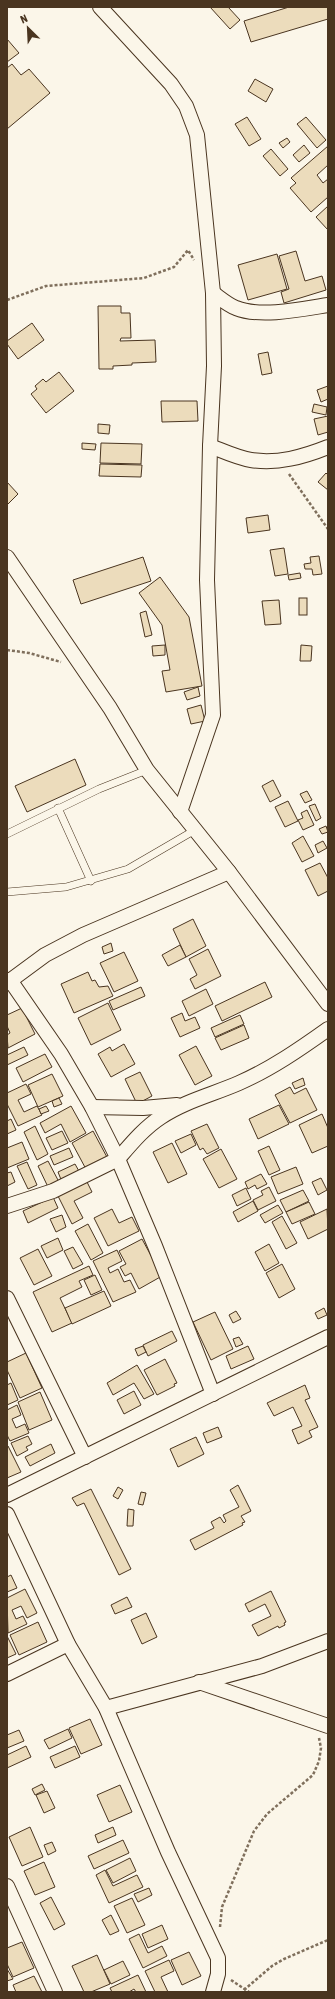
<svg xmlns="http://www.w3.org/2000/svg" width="335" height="1999" font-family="'Asap Condensed',sans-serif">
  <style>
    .building { fill: #ecdcbc; stroke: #4a3520 }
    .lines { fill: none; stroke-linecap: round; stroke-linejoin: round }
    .service-casing { stroke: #4a3520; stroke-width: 8 }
    .minor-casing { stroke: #4a3520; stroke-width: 16 }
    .path { stroke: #7f6f5c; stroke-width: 2.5; stroke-dasharray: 3 2; stroke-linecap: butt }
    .service { stroke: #fbf6e9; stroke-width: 7 }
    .minor { stroke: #fbf6e9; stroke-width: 14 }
  </style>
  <rect width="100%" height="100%" fill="#fbf6e9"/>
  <!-- building -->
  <g class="building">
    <path d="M210,7H228L240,20L230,29Z"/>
    <path d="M289,7H328V19L251,42L244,21Z"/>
    <path d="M7,39L19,53L7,62Z"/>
    <path d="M12,64L21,75L29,69L50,93L7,129V68Z"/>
    <path d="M255,79L273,89L266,102L248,91Z"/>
    <path d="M247,117L261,139L249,146L235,124Z"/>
    <path d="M306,117L326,140L317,148L297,124Z"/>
    <path d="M287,138L290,142L283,148L279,143Z"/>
    <path d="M304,145L310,153L299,162L293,155Z"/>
    <path d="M328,146V165L317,175L323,183L328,179V197L311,212L290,188L296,183L291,178Z"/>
    <path d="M271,149L288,169L280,176L263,156Z"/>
    <path d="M328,206V230L316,217Z"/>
    <path d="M296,251L305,281L322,276L326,290L284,303L281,292L289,289L279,256Z"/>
    <path d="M277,254L287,289L248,300L238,265Z"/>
    <path d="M98,306H121V313H130L131,338H121L120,341L155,340L156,362L132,363V365L113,366V369H99Z"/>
    <path d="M32,323L44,340L18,359L7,344V341Z"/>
    <path d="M268,352L272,373L262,375L258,354Z"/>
    <path d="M59,372L74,391L46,413L31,394L37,389L35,386L43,379L46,382Z"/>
    <path d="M328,386V399L321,402L317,390Z"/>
    <path d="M161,401H197L198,421L162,422Z"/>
    <path d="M314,404L327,407L326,415L312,412Z"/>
    <path d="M328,416V432L318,435L314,419Z"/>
    <path d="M98,424L110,425L109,434L98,433Z"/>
    <path d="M82,443L96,444L95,450L82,449Z"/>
    <path d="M101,443L142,444L141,464L100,463Z"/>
    <path d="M100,464L142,465L141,477L99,476Z"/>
    <path d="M326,473L328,475V490L318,482Z"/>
    <path d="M7,482L18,494L7,505Z"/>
    <path d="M268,515L270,530L248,533L246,518Z"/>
    <path d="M284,548L288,574L275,576L270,550Z"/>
    <path d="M319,556L322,574L313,575L312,569H305L304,564L311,563L310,557Z"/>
    <path d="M143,557L151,581L81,604L73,580Z"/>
    <path d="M300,573L301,578L289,580L288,575Z"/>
    <path d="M160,577L189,617L202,686L166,692L162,671L170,670L162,625L139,593Z"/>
    <rect x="299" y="598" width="8" height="17"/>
    <path d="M279,600L281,624L265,625L262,601Z"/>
    <path d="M146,611L152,635L145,637L140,613Z"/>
    <path d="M165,645V655L153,656L152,646Z"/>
    <path d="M301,645L312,646L311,661H300Z"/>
    <path d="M198,687L200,696L187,700L184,692Z"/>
    <path d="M201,705L205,721L191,724L187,709Z"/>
    <path d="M75,759L86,785L27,812L15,786Z"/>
    <path d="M273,780L281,796L270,802L262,786Z"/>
    <path d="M307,791L312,800L305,803L300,794Z"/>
    <path d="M288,801L298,821L285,827L275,807Z"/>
    <path d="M315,804L321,818L316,821L309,806Z"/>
    <path d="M307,810L314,825L303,830L298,820L303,818L301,813Z"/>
    <path d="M326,826L328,832L322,834L319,829Z"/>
    <path d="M303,836L314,856L302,862L292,843Z"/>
    <path d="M323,841L327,848L318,853L315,845Z"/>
    <path d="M320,863L328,878V891L318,896L305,870Z"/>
    <path d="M193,919L206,946L186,957L173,929Z"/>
    <path d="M111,943L113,951L104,954L102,947Z"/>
    <path d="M180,945L186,957L168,966L162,955Z"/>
    <path d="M208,949L221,976L195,989L190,979L197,975L189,959Z"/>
    <path d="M124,952L138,981L114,992L100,963Z"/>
    <path d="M88,972L92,981L95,980L99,987L108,986L113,996L74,1013L61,984Z"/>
    <path d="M265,982L272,997L222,1021L215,1006Z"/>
    <path d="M141,987L145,996L113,1010L109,1001Z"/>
    <path d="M206,989L213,1004L189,1016L182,1001Z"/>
    <path d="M108,1003L121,1030L91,1045L78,1018Z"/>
    <path d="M22,1008L35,1034L8,1048L7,1035L10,1033L7,1026V1015Z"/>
    <path d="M182,1013L185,1021L195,1017L200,1028L180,1037L171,1018Z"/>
    <path d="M240,1015L244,1024L215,1037L211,1028Z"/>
    <path d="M244,1025L249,1038L221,1050L215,1038Z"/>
    <path d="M124,1044L135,1064L111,1077L98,1054L110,1047L112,1051Z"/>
    <path d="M196,1046L212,1076L195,1085L179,1055Z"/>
    <path d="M24,1047L28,1055L7,1065V1055Z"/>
    <path d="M45,1054L52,1067L23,1082L16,1068Z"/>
    <path d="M140,1072L152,1096L137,1104L125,1079Z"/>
    <path d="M52,1074L63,1096L38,1107L28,1085Z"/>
    <path d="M303,1078L305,1085L295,1089L292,1083Z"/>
    <path d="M26,1084L31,1094L18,1100L24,1112L37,1106L42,1115L18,1126L7,1104V1093Z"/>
    <path d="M290,1087L294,1094L306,1088L317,1110L290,1123L275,1095Z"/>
    <path d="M59,1098L62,1104L54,1107L52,1101Z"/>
    <path d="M279,1105L289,1124L258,1139L249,1119Z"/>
    <path d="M46,1106L49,1111L41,1114L39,1109Z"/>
    <path d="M71,1106L86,1133L70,1142L61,1124L45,1133L40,1123Z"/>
    <path d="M322,1114L328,1128V1146L312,1153L299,1125Z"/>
    <path d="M11,1119L16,1130L7,1134V1121Z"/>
    <path d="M207,1124L219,1148L207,1154L203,1148L200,1150L191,1131Z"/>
    <path d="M35,1126L48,1154L37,1160L24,1132Z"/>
    <path d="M62,1131L68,1143L52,1150L46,1138Z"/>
    <path d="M93,1131L108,1159L87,1171L72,1143Z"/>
    <path d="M191,1134L196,1145L181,1153L175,1141Z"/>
    <path d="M22,1142L29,1159L7,1168V1148Z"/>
    <path d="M172,1143L187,1174L168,1183L153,1152Z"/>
    <path d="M269,1146L280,1170L269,1175L258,1151Z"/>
    <path d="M69,1148L73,1157L54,1165L50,1156Z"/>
    <path d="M221,1149L237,1179L219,1188L203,1159Z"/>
    <path d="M48,1161L59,1182L48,1187L38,1166Z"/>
    <path d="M27,1162L37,1185L28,1189L17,1166Z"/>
    <path d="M75,1164L80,1173L62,1182L58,1172Z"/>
    <path d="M296,1167L303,1184L278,1194L271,1177Z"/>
    <path d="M11,1172L15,1182L7,1186V1173Z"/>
    <path d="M261,1174L267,1184L257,1189L255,1185L248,1189L245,1182Z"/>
    <path d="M321,1178L327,1190L318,1195L312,1182Z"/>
    <path d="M87,1182L92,1192L74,1201L83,1218L72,1224L58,1196Z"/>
    <path d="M269,1187L276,1201L258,1210L253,1200L263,1195L261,1191Z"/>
    <path d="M246,1188L251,1199L237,1206L232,1195Z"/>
    <path d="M303,1190L309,1201L286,1212L280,1200Z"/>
    <path d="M53,1197L58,1208L28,1223L23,1211Z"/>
    <path d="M253,1201L258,1211L238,1222L233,1212Z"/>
    <path d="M309,1202L315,1214L292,1224L286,1212Z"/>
    <path d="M278,1205L283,1213L265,1223L260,1215Z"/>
    <path d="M112,1209L119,1223L132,1217L139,1231L108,1246L94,1218Z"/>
    <path d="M327,1209L328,1229L308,1239L300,1222Z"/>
    <path d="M62,1215L66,1227L56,1232L50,1219Z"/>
    <path d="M282,1216L297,1243L286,1249L272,1222Z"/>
    <path d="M88,1224L103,1253L91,1260L75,1231Z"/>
    <path d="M58,1238L63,1250L47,1258L41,1246Z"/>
    <path d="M142,1239L162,1276L139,1289L131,1273L125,1276L120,1267L126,1264L119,1251Z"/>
    <path d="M269,1244L279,1263L265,1271L255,1252Z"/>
    <path d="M73,1247L83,1264L73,1269L64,1251Z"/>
    <path d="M38,1249L52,1276L34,1285L20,1258Z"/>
    <path d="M117,1250L122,1261L108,1268L110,1273L118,1269L124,1282L130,1280L136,1292L113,1302L93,1261Z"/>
    <path d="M282,1264L295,1289L279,1298L266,1273Z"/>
    <path d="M89,1266L93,1275L79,1281L82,1287L60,1298L72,1323L52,1332L33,1292Z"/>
    <path d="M95,1275L102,1290L91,1295L84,1280Z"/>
    <path d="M104,1291L111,1306L72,1324L65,1308Z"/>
    <path d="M324,1308L327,1315L318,1319L315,1313Z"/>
    <path d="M236,1311L241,1319L233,1323L229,1315Z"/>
    <path d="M215,1312L233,1349L211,1360L193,1322Z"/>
    <path d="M172,1331L177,1341L148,1356L143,1345Z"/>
    <path d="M239,1337L243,1344L236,1347L233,1339Z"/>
    <path d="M143,1346L146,1352L138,1356L135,1349Z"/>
    <path d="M248,1346L254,1359L231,1369L226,1356Z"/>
    <path d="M26,1353L42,1388L20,1398L7,1370V1362Z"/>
    <path d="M165,1359L177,1383L174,1384L175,1386L157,1395L144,1370Z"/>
    <path d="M137,1365L154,1394L144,1399L134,1383L113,1395L107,1383Z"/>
    <path d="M11,1383L18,1400L7,1405V1385Z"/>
    <path d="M305,1385L310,1398L305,1400L318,1427L309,1431L312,1437L298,1444L292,1430L302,1426L293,1407L274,1416L267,1403Z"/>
    <path d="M134,1391L141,1405L124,1414L117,1400Z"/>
    <path d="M40,1392L52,1420L29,1430L18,1402Z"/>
    <path d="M17,1405L21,1415L12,1419L16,1428L25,1424L29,1433L10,1441L7,1435V1410Z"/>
    <path d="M218,1427L222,1437L207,1443L203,1433Z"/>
    <path d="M28,1436L32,1444L26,1447L28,1450L17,1456L11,1443Z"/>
    <path d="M196,1437L204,1454L178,1467L170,1449Z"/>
    <path d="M51,1444L55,1453L30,1466L25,1457Z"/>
    <path d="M7,1446H8L21,1472L7,1478Z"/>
    <path d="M238,1485L251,1511L241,1516L245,1522L242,1523L243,1525L195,1550L190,1540L214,1528L211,1522L220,1517L224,1523L226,1521L223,1515L239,1507L230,1490Z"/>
    <path d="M118,1487L123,1490L118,1499L113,1496Z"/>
    <path d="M91,1489L131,1569L119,1575L84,1503L77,1506L72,1498Z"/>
    <path d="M141,1492L146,1493L143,1505L138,1504Z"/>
    <path d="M128,1509L134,1510L133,1526H127Z"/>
    <path d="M11,1575L17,1588L7,1592V1577Z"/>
    <path d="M25,1589L37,1613L27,1618L21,1606L12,1610L16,1619L23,1616L27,1624L8,1633L7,1598Z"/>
    <path d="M271,1591L286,1622L284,1623L285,1625L279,1628L278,1626L258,1636L252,1625L271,1616L265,1604L249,1612L245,1604Z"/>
    <path d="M127,1597L132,1607L115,1614L111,1605Z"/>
    <path d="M146,1613L157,1637L142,1644L131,1620Z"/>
    <path d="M38,1622L47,1642L19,1655L10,1635Z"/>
    <path d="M7,1636L16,1654L7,1658Z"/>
    <path d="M90,1719L102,1745L81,1754L69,1728Z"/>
    <path d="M68,1729L72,1738L49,1749L44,1740Z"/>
    <path d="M19,1730L24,1741L7,1748V1735Z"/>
    <path d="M26,1746L31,1757L7,1768V1755Z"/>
    <path d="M75,1746L80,1757L55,1768L50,1757Z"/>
    <path d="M42,1784L45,1790L35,1795L32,1789Z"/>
    <path d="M120,1785L132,1812L109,1822L97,1795Z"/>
    <path d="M47,1791L55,1808L44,1813L36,1795Z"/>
    <path d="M30,1827L43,1857L22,1866L9,1837Z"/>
    <path d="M113,1827L116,1835L98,1843L95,1835Z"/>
    <path d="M123,1840L129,1853L94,1869L88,1856Z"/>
    <path d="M52,1842L56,1851L48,1855L44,1845Z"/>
    <path d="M130,1858L136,1871L113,1883L106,1870Z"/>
    <path d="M44,1862L55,1887L35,1895L24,1871Z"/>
    <path d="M105,1870L113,1886L137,1875L143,1887L109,1903L96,1875Z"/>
    <path d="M149,1888L152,1895L138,1902L134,1894Z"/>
    <path d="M51,1897L65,1924L54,1930L40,1903Z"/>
    <path d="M132,1898L145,1925L127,1933L114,1906Z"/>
    <path d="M111,1915L119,1931L110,1935L102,1920Z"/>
    <path d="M162,1925L168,1939L148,1948L142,1934Z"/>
    <path d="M139,1934L148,1953L162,1946L167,1956L143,1968L129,1939Z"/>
    <path d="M22,1942L34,1968L13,1977L7,1964V1948Z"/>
    <path d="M189,1952L201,1976L182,1985L171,1960Z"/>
    <path d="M97,1955L110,1984L91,1992H84L72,1966Z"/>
    <path d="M169,1960L174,1971L161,1977L168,1992H155L145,1971Z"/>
    <path d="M123,1961L130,1975L111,1984L104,1970Z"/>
    <path d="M7,1969L13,1979L7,1981Z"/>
    <path d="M138,1975L146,1992H136L134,1989L129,1992H112L110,1988Z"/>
    <path d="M34,1976L42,1992H16L13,1985Z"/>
  </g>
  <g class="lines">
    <!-- service casing -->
    <g class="service-casing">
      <g id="service">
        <path d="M58,808L91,881"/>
        <path d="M7,834L99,789L147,770"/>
        <path d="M7,892L66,887L128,869L195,830"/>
      </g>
    </g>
    <!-- minor casing -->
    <g class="minor-casing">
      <g id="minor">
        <path d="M100,7L171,84L186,106L197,135L213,293L214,366L210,446L207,580L213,715L180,812"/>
        <path d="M213,293C220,298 228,305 236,308C260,318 303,309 328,305"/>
        <path d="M210,446C223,451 238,458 251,460C278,464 303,457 328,447"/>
        <path d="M7,557L110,708L147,770L229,872L328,1004"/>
        <path d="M7,983L45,955L83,935L229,872"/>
        <path d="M92,1107L143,1108L177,1105"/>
        <path d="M7,1206L53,1191L118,1159L92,1107L61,1054L10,980"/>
        <path d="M7,1298L85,1457"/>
        <path d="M213,1394L155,1246L118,1159C131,1144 144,1128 161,1117C185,1101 214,1094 239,1083C271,1069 300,1049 328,1029"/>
        <path d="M7,1495L328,1337"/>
        <path d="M7,1514L68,1644L106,1708L168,1852L218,1958V1974L213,1992"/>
        <path d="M7,1674L68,1644"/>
        <path d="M199,1682L328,1726"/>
        <path d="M106,1708L262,1666L328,1641"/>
        <path d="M7,1886L55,1992"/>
      </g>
    </g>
    <!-- path -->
    <g class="path">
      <path d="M7,300L46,286L144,278L174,267L188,250L194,260"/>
      <path d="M289,474L328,529"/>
      <path d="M7,650L29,653L61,662"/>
      <path d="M220,1927L222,1907L254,1831L267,1814L313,1775L319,1761L321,1748L319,1738"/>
      <path d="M231,1980L249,1992"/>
      <path d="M244,1990L272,1966L284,1959L328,1940"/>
    </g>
    <!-- service -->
    <use href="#service" class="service"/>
    <!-- minor -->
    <use href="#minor" class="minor"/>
  </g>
  <!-- border -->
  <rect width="335" height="1999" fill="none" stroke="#4a3520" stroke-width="16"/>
  <!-- north arrow -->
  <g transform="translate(28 28) rotate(336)" stroke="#fbf6e9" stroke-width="3" paint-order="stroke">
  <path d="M0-3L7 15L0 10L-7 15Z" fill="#4a3520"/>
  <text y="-6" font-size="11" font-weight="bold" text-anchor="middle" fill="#4a3520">N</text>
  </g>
</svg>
